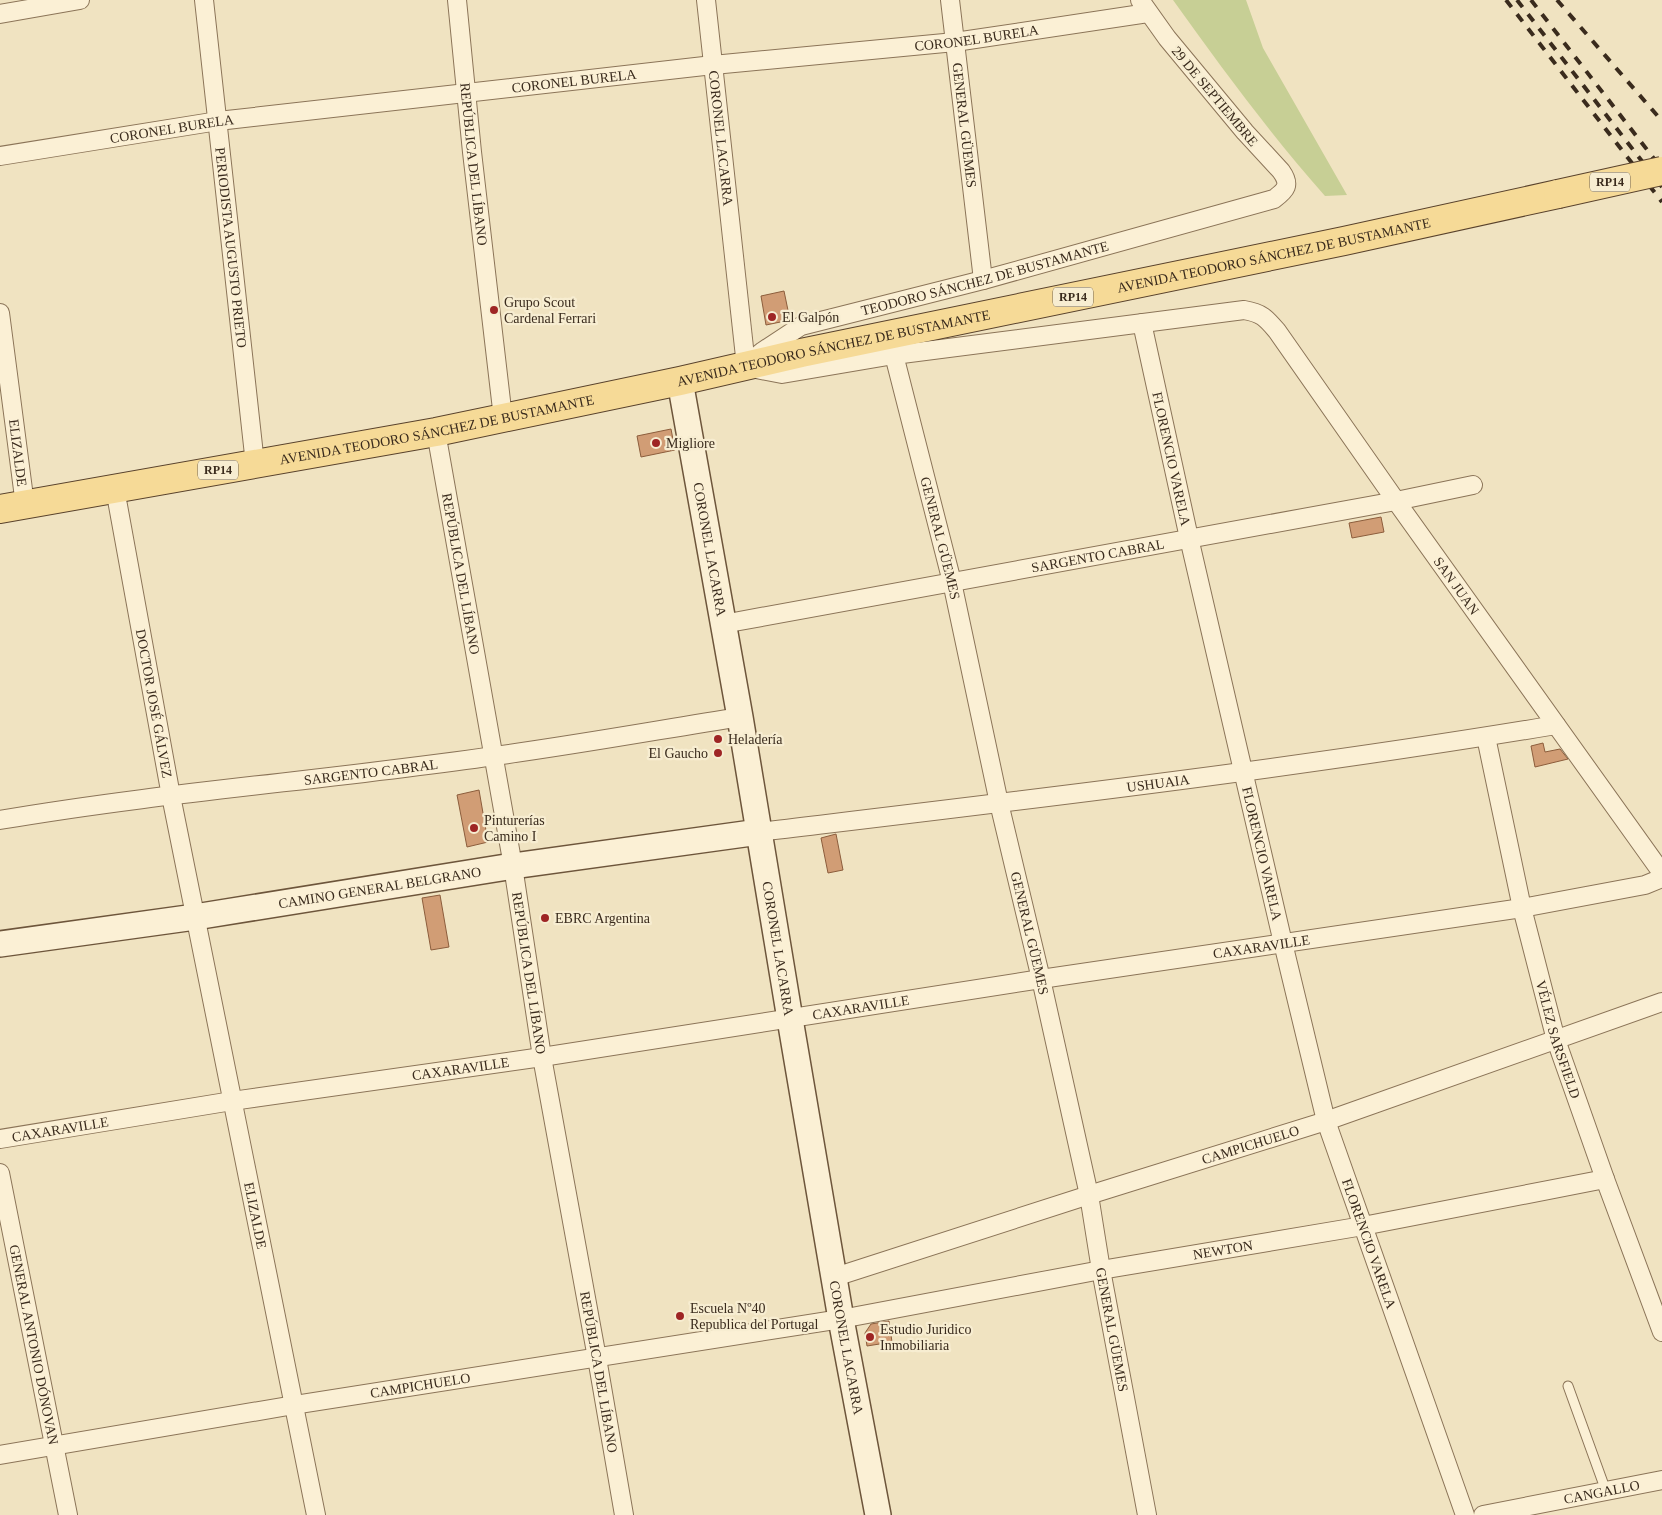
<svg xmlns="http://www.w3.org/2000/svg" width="1662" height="1515" font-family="Georgia,serif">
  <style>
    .green { fill: #c7cf95 }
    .building { fill: #d19d75; stroke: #8c5d3c }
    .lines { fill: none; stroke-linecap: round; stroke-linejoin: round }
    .lane-casing { stroke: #8b7458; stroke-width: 11 }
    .street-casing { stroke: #8b7458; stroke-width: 20 }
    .secondary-casing { stroke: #6d553b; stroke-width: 28 }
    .primary-casing { stroke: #59422c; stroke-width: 30 }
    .lane { stroke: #fbf0d5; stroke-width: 9 }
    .street { stroke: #fbf0d5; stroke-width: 18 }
    .secondary { stroke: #fbf0d5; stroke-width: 25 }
    .primary { stroke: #f6da97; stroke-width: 28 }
    .rail { stroke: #3a2b1d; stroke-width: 4; stroke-dasharray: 9 9; stroke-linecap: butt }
    .primary-bridge-casing { stroke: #59422c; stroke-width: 30; stroke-linecap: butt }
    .primary-bridge { stroke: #f6da97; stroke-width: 28 }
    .poi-dot { fill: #9e2524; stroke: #f7edd1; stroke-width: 2 }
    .labels { text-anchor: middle; stroke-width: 4.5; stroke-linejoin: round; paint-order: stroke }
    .shield { fill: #f7edd1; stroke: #736553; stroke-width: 1 }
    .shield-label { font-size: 12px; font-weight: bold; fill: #3a2b1d }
    .street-label { font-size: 14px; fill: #3a2b1d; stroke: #f7edd1 }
    .poi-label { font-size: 14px; fill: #3a2b1d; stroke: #f7edd1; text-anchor: start }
  </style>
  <rect width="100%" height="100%" fill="#f0e3c1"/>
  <!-- green -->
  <path class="green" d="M1173,0H1246L1263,48L1347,195L1325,196C1270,134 1221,67 1173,0Z"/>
  <!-- building -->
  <g class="building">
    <path d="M784,291L790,320L766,325L761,296Z"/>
    <path d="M671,429L675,450L641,457L637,436Z"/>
    <path d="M1381,517L1384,532L1352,538L1349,523Z"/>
    <path d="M1543,743L1545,752L1560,749L1568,759L1535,767L1531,746Z"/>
    <path d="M479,790L488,842L467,847L457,795Z"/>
    <path d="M836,834L843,870L828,873L821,838Z"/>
    <path d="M440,895L449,947L431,950L422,898Z"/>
    <path d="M889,1321L892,1342L867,1346L865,1333L871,1324Z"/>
  </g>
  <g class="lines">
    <!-- lane casing -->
    <g class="lane-casing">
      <path id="lane" d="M1568,1386L1606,1491"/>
    </g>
    <!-- street casing -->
    <g class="street-casing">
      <g id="street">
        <path id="s1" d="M204,0L255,464"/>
        <path id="s2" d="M457,0L472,152L503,418"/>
        <path id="s3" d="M706,0L746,366"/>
        <path id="s4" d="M950,0L983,280"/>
        <path d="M0,14L80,0"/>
        <path id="s5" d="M0,156L218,121L713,65L955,42L1148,13"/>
        <path id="s6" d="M0,313L25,505"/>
        <path id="s7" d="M1142,323L1189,538L1283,943L1326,1121L1465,1515"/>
        <path id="s8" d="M894,355L952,582L999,803L1041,979L1089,1195L1101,1270L1147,1515"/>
        <path id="s9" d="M751,361L763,351L801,326L983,280L1274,199C1286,190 1291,185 1281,171L1245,132L1167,38L1140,0"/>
        <path id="s10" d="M751,368L782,374L894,355L1244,310C1262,313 1266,318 1277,331L1396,501L1662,873"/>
        <path id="s11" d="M436,432L513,866L542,1057L597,1358L624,1515"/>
        <path id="s12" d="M115,489L171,796L316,1515"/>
        <path id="s13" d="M723,624L1396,501L1473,485"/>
        <path id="s14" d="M1486,737L1522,908L1556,1040L1605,1179L1662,1332"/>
        <path id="s15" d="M0,820C164,792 329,780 494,756C576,745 658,730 740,717"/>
        <path id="s16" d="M759,832C1025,800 1292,769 1556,725"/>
        <path id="s17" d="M0,1139L232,1101L542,1057L1041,979L1522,908L1645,885L1662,878"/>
        <path id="s18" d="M0,1173L68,1515"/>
        <path id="s19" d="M835,1277L1089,1195L1326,1121L1662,1002"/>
        <path id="s20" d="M0,1455L294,1405L841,1319L1101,1270L1363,1226L1605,1179"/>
        <path id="s21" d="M1483,1515L1662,1480"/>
      </g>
    </g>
    <!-- secondary casing -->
    <g class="secondary-casing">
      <g id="secondary">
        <path id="s22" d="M680,381L740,717L790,1019L841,1319L878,1515"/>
        <path id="s23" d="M0,944L195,917L513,866L759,832"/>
      </g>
    </g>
    <!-- primary casing -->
    <g class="primary-casing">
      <g id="primary">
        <path id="s24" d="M0,509L436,432L680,381L801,353L1344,241L1558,194"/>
      </g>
    </g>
    <!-- lane -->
    <use href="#lane" class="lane"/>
    <!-- street -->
    <use href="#street" class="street"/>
    <!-- secondary -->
    <use href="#secondary" class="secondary"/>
    <!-- primary -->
    <use href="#primary" class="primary"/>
    <!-- rail -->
    <g class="rail">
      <path d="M1506,0L1662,202"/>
      <path d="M1517,0L1662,187"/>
      <path d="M1531,0L1662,169"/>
      <path d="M1557,0L1662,121"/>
    </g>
    <!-- primary-bridge casing -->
    <g class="primary-bridge-casing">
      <path id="primary-bridge" d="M1558,194L1662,171"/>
    </g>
    <!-- primary-bridge -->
    <use href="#primary-bridge" class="primary-bridge"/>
  </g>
  <!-- markers -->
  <g class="poi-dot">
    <circle cx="494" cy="310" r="5"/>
    <circle cx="772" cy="317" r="5"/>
    <circle cx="656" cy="443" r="5"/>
    <circle cx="718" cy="739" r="5"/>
    <circle cx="718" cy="753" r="5"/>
    <circle cx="474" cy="828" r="5"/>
    <circle cx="545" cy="918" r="5"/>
    <circle cx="680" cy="1316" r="5"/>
    <circle cx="870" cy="1337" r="5"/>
  </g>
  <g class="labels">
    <!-- shield labels -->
    <g class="shield">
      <rect x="1590" y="172.5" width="40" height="19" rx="4"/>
      <rect x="1053" y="287.5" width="40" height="19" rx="4"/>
      <rect x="198" y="460.5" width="40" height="19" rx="4"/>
    </g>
    <g class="shield-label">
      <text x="1610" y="186">RP14</text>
      <text x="1073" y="301">RP14</text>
      <text x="218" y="474">RP14</text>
    </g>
    <!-- street labels -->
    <g class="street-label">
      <text dy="5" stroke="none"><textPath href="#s5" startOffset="984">CORONEL BURELA</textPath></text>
      <text dy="5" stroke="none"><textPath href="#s5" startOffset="579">CORONEL BURELA</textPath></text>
      <text transform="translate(1215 96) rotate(50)" y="5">29 DE SEPTIEMBRE</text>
      <text dy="5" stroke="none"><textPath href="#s4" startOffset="126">GENERAL GÜEMES</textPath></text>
      <text dy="5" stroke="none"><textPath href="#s5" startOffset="174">CORONEL BURELA</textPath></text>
      <text dy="5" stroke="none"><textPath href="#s3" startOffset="139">CORONEL LACARRA</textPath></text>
      <text dy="5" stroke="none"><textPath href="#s2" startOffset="165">REPÚBLICA DEL LÍBANO</textPath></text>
      <text dy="5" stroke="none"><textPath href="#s1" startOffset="249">PERIODISTA AUGUSTO PRIETO</textPath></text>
      <text dy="5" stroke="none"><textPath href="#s24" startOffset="1299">AVENIDA TEODORO SÁNCHEZ DE BUSTAMANTE</textPath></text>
      <text dy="5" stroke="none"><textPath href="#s9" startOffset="251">TEODORO SÁNCHEZ DE BUSTAMANTE</textPath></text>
      <text dy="5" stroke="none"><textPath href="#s24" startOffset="849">AVENIDA TEODORO SÁNCHEZ DE BUSTAMANTE</textPath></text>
      <text dy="5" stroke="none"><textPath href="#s24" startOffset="444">AVENIDA TEODORO SÁNCHEZ DE BUSTAMANTE</textPath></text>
      <text dy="5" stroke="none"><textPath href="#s6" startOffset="141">ELIZALDE</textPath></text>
      <text dy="5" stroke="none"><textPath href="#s7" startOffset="139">FLORENCIO VARELA</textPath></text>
      <text dy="5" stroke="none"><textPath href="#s8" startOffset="189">GENERAL GÜEMES</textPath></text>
      <text dy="5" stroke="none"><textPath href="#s22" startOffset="171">CORONEL LACARRA</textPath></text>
      <text dy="5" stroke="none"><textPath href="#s13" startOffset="381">SARGENTO CABRAL</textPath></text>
      <text dy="5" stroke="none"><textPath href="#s11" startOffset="144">REPÚBLICA DEL LÍBANO</textPath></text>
      <text dy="5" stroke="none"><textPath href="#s10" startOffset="850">SAN JUAN</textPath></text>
      <text dy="5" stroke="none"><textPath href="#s12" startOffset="218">DOCTOR JOSÉ GÁLVEZ</textPath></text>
      <text dy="5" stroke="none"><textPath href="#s15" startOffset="374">SARGENTO CABRAL</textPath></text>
      <text dy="5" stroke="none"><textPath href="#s16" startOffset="402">USHUAIA</textPath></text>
      <text dy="5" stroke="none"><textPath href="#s7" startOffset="544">FLORENCIO VARELA</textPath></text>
      <text dy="5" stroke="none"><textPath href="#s23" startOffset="384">CAMINO GENERAL BELGRANO</textPath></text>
      <text dy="5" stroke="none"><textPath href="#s8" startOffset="594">GENERAL GÜEMES</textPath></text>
      <text dy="5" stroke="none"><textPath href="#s17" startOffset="1276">CAXARAVILLE</textPath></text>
      <text dy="5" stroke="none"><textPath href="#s22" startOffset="576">CORONEL LACARRA</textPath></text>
      <text dy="5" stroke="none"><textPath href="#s11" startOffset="549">REPÚBLICA DEL LÍBANO</textPath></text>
      <text dy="5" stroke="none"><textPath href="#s17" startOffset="871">CAXARAVILLE</textPath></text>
      <text dy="5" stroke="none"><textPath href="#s14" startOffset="311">VÉLEZ SARSFIELD</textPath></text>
      <text dy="5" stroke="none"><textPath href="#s17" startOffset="466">CAXARAVILLE</textPath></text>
      <text dy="5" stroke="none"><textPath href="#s17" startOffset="61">CAXARAVILLE</textPath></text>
      <text dy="5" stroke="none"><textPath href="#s19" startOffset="436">CAMPICHUELO</textPath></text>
      <text dy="5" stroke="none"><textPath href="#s12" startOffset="740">ELIZALDE</textPath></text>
      <text dy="5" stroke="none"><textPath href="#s7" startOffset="949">FLORENCIO VARELA</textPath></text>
      <text dy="5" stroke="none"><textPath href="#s20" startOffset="1240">NEWTON</textPath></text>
      <text dy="5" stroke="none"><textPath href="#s8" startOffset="999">GENERAL GÜEMES</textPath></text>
      <text dy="5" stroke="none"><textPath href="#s18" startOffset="175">GENERAL ANTONIO DÓNOVAN</textPath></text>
      <text dy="5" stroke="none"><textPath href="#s22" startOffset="981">CORONEL LACARRA</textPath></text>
      <text dy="5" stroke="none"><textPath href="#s11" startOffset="954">REPÚBLICA DEL LÍBANO</textPath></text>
      <text dy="5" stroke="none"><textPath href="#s20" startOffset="426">CAMPICHUELO</textPath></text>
      <text dy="5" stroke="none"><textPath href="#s21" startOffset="121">CANGALLO</textPath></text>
    </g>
    <!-- poi labels -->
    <g class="poi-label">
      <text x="504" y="307">Grupo Scout<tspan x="504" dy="16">Cardenal Ferrari</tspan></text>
      <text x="782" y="322">El Galpón</text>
      <text x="666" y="448">Migliore</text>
      <text x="728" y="744">Heladería</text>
      <text x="708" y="758" text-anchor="end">El Gaucho</text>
      <text x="484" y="825">Pinturerías<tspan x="484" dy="16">Camino I</tspan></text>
      <text x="555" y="923">EBRC Argentina</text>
      <text x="690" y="1313">Escuela Nº40<tspan x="690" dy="16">Republica del Portugal</tspan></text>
      <text x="880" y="1334">Estudio Juridico<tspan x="880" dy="16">Inmobiliaria</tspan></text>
    </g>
  </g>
</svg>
